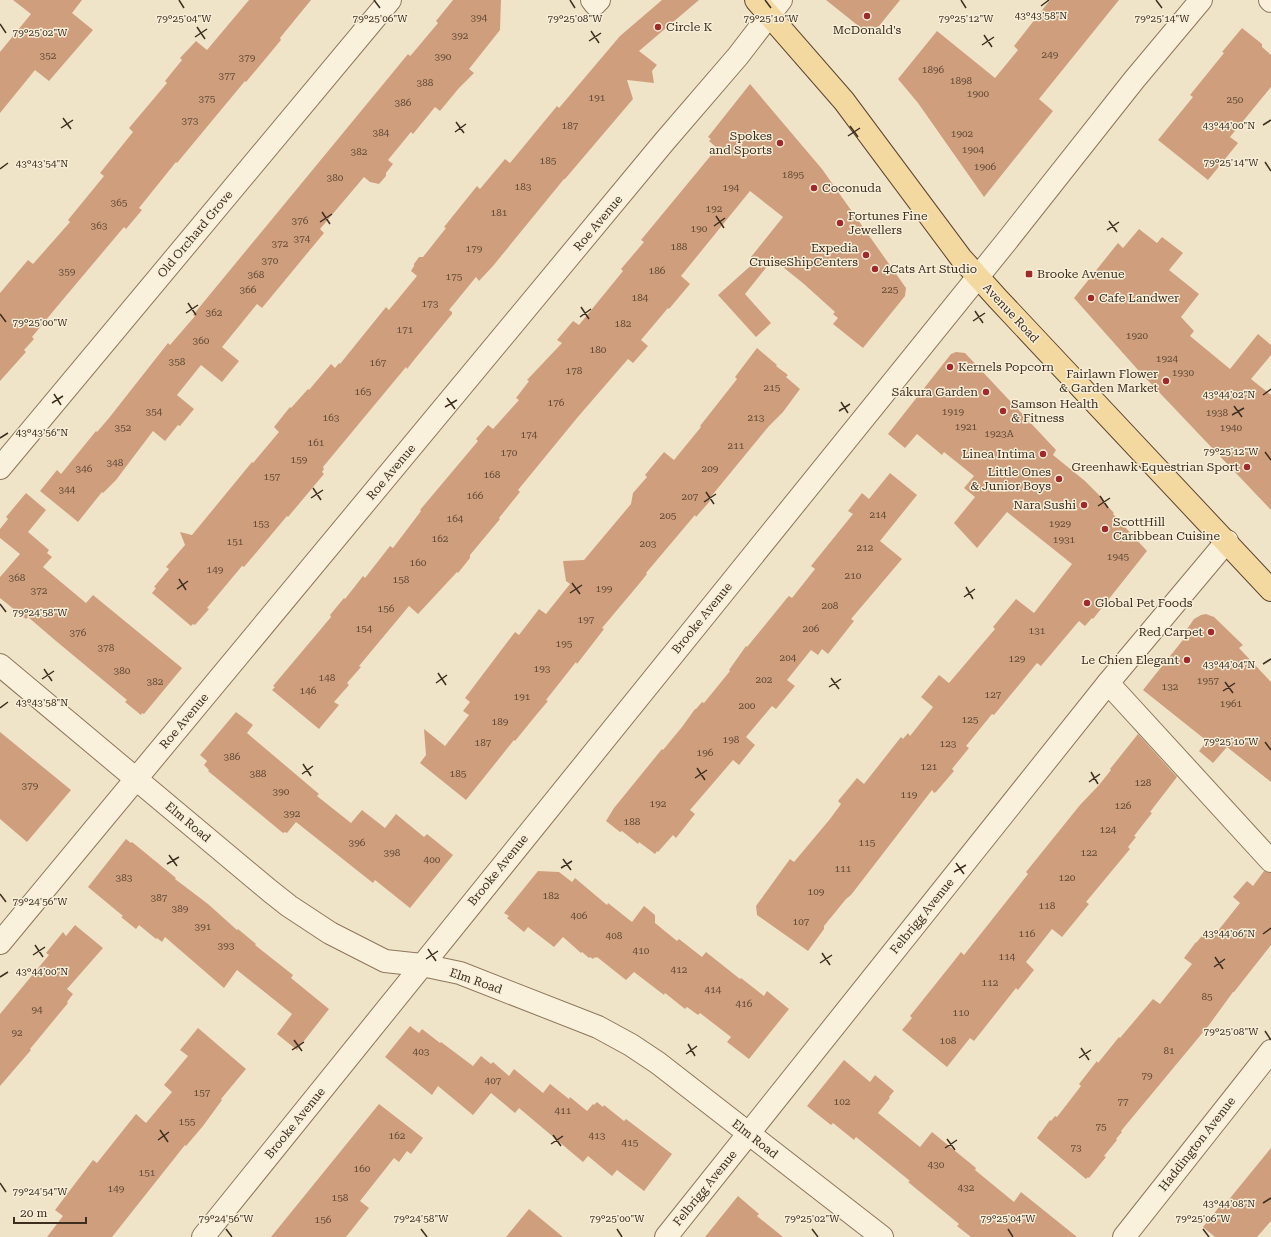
<svg xmlns="http://www.w3.org/2000/svg" width="1271" height="1237" font-family="'Roboto Serif',serif">
  <style>
    .building { fill: #cf9f7d }
    .lines { fill: none; stroke-linecap: round; stroke-linejoin: round }
    .minor-casing { stroke: #8d765c; stroke-width: 24 }
    .major-casing { stroke: #5b4430; stroke-width: 24 }
    .minor { stroke: #faf1dc; stroke-width: 22 }
    .major { stroke: #f3d9a0; stroke-width: 22 }
    .ticks { fill: none; stroke: #3d2e20; stroke-width: 1.5 }
    .poi-dot { fill: #9e2a2b; stroke: #f7eed8; stroke-width: 1.5 }
    .labels { text-anchor: middle; stroke-width: 3; stroke-linejoin: round; paint-order: stroke }
    .number-label { font-size: 10px; fill: #624a37 }
    .poi-label { font-size: 12px; fill: #3d2e20; stroke: #f7eed8; text-anchor: start }
    .street-label { font-size: 12px; fill: #3d2e20; stroke: #f7eed8 }
    .ticks-label { font-size: 10px; text-anchor: middle; fill: #3d2e20; stroke: #f7eed8; stroke-width: 3; stroke-linejoin: round; paint-order: stroke }
  </style>
  <rect width="100%" height="100%" fill="#f0e4c8"/>
  <!-- building -->
  <g class="building">
    <path d="M13,0H82L72,13L93,30L49,81L35,70L0,113V52L31,14Z"/>
    <path d="M249,0H311L280,38L281,40L246,82L245,81L177,163L176,162L139,208L142,210L126,229L124,227L55,309L32,337L34,339L24,350L26,352L0,381V293L28,260L33,264L70,222L68,220L104,176L100,173L133,132L129,128L167,83L165,81L182,60L180,58L196,41L207,50Z"/>
    <path d="M453,0H501L500,30L469,69L474,73L459,88L440,111L435,107L413,134L411,132L388,160L393,164L386,173V176L379,184L370,182L364,177L320,229L324,233L262,308L257,304L222,347L239,361L222,382L201,365L177,395L194,409L180,426L178,425L165,441L153,431L116,480L103,493L102,492L78,522L40,491L57,470L61,474L96,431L97,432L109,418L168,343L170,345L195,316L193,315L408,54L410,56L412,54L438,23L436,21Z"/>
    <path d="M662,0H699L639,51L657,65L652,71L654,83L627,80L633,99L565,179H564L493,266L479,281L476,277L449,310L452,312V314L414,360L407,369L406,367L323,467L324,469L322,472L324,474L288,517L287,516L244,567L242,566L207,608L209,609L195,625L193,624L191,626L152,593L156,588L154,587L169,569L166,567L185,545L180,532L192,535L252,462L253,463L279,432L274,427L290,407L291,408L308,389L309,390L331,364L335,368L339,363L340,364L386,307L389,310L417,276L411,271L414,266V264L419,257H423L446,228L444,227L477,186L480,189L505,159L510,163L557,106L559,108L620,36Z"/>
    <path d="M826,0H900L871,36Z"/>
    <path d="M1050,0H1119L1039,99L1053,111L984,197L918,103L898,79L937,31L995,78L1018,50L1014,46Z"/>
    <path d="M1242,28L1262,44V47L1271,55V87L1230,137L1238,143L1208,180L1158,140L1193,97L1190,95L1224,53L1222,52Z"/>
    <path d="M750,84L822,169L906,288L905,296L863,348L833,324L838,318L833,314L835,312L804,284L773,259L745,294L771,323L756,337L718,295L756,261L751,257L783,217L750,191L681,276L690,284L669,309L668,308L641,340L648,346L633,363L628,359L577,418L518,490L520,492L499,518L500,519L470,555V558L458,573L457,572L418,614L409,606L359,666L361,667L347,683L349,685L334,702L339,705L319,729L272,690L275,687L273,686L331,617L330,615L344,598L345,599L363,576L365,578L390,546L393,548L421,511L420,510L478,441L476,439L488,425L493,429L519,400L516,398L529,381L527,380L562,343L557,340L573,321L579,325L623,271L621,269L644,242L641,240L717,148L709,141L711,139L708,137Z"/>
    <path d="M1139,229L1157,243L1162,237L1183,253L1169,270L1199,294L1181,317L1194,331L1190,336L1230,369L1258,334L1271,345V355L1251,379L1271,395V510L1138,370L1074,298L1118,243L1123,248Z"/>
    <path d="M757,348L777,365L776,366L788,375L786,377L800,389L783,412L769,426L709,499L710,501L696,517L695,515L646,573L647,574L639,584L602,628L604,629L577,664L576,662L546,700L548,701L537,714L515,741L514,740L466,800L420,763L426,755L424,729L445,746L469,715L463,711L470,702L465,698L515,632L519,635L539,609L546,614L570,584L566,581L563,561L584,560L631,504L633,493L647,477L645,475L664,452L674,460L701,427L700,426L737,379L735,377Z"/>
    <path d="M956,352L965,353L1056,450L1053,455L1085,481L1103,499L1102,500L1114,513L1113,514L1147,551L1093,619L1092,618L1085,626L1079,621L1041,666L1037,663L994,715L992,714L966,746L969,748L952,769L954,771L936,792L934,793L932,790L851,895L846,899L824,926V929L808,951L757,915L756,906L790,859L794,862L830,819L841,804L838,801L857,778L864,784L901,737L903,739L908,733L910,736L933,707L921,697L939,675L949,683L995,629L993,627L1016,599L1034,613L1072,564L1007,512L977,548L954,523L975,497L964,488L974,476L944,452L942,455L917,434L905,448L888,434L951,354Z"/>
    <path d="M890,473L917,495L880,541L902,559L851,619L854,621L828,654L822,649L818,655L811,650L787,680L795,686L776,709L772,706L746,737L755,745L739,765L733,760L690,810L695,814L676,838L673,835L658,852L657,851L655,854L639,842L638,844L622,831L620,832L606,821L614,808L662,749L663,750L682,727L695,709H696L702,702L704,703L730,671L729,670L746,646L747,647L787,598L789,596L792,598L815,569L811,566L853,514L848,511L862,493L869,499Z"/>
    <path d="M26,493L46,510L28,532L49,550L47,553L52,557L43,567L86,603L93,595L182,668L144,714L142,713L141,715L125,702L127,700L56,641L28,617L26,619L0,598V577L20,554L0,538V529L8,519L6,517Z"/>
    <path d="M1206,614L1214,617L1243,645L1239,648L1271,682V782L1227,747L1213,763L1199,751L1207,741L1143,690L1190,631L1187,629L1194,619L1201,615Z"/>
    <path d="M236,712L253,725L247,733L319,794L317,796L351,823L362,810L385,828L396,814L424,837L427,834L453,855L410,908L375,880L373,883L296,822L287,833L285,832L283,833L208,771L209,770L204,765L207,761L200,755Z"/>
    <path d="M0,732L71,790L27,842L0,819Z"/>
    <path d="M1138,734L1177,777L1150,812L1152,813L1134,836L1136,837L1128,847L1130,849L1086,902L1089,904L1062,937L1052,929L1026,962L1034,970L1018,990L1016,988L974,1041L970,1038L947,1067L902,1030L912,1018L910,1016L954,961L961,952L964,955L1028,874L1026,872L1080,805L1099,785L1111,770L1110,769Z"/>
    <path d="M126,839L131,843L132,842L176,878L175,879L208,904L237,930L238,929L256,944L255,945L293,975L291,978L329,1009L297,1050L277,1034L292,1014L237,970L224,988L165,937L162,942L157,938L156,939L139,925L136,929L121,917L123,916L88,887Z"/>
    <path d="M538,871L559,872L572,882L575,878L607,905L608,903L632,922L644,906L655,915V923L677,941L679,939L702,957L706,952L740,979L741,978L764,996L767,991L789,1009L749,1059L727,1042L731,1037L700,1013L698,1015L687,1007L685,1009L665,993L664,995L634,972L626,980L597,957L596,958L595,957L593,959L590,957L589,958L582,952L581,953L563,937L554,947L528,927L524,932L507,918L509,916L504,913Z"/>
    <path d="M1264,871L1271,873V945L1234,992H1233L1209,1025L1121,1131L1122,1132L1116,1139L1117,1140L1104,1156L1106,1157L1089,1178L1088,1177L1086,1179L1037,1138L1050,1120L1051,1121L1055,1116L1057,1117L1081,1086L1079,1084L1097,1061L1098,1063L1119,1037L1120,1038L1153,999L1160,1004L1192,964L1184,958L1196,942V943L1206,931L1213,937L1240,903L1233,897L1247,881L1253,886Z"/>
    <path d="M75,925L103,948L67,989L73,994L67,1002L68,1003L30,1049L31,1050L0,1086V1014L49,955L46,953L63,932L66,936Z"/>
    <path d="M410,1026L419,1033L422,1029L440,1043L441,1042L473,1066L481,1056L491,1064L493,1062L509,1076L514,1069L543,1093L550,1084L569,1099L570,1097L587,1111L593,1104L594,1105L597,1102L603,1107L604,1105L624,1121L626,1119L672,1154L644,1191L617,1170L612,1176L588,1156L583,1162L519,1108L515,1113L491,1093L473,1115L438,1086L432,1095L385,1057Z"/>
    <path d="M198,1028L246,1069L221,1099L222,1100L203,1126L186,1146L185,1145L112,1237H47L63,1216L55,1210L93,1160L97,1163L136,1114L146,1123L172,1092L164,1085L188,1056L180,1050Z"/>
    <path d="M844,1060L870,1082L875,1075L894,1091L889,1097L890,1098L878,1113L920,1147L932,1132L976,1168L975,1170L1014,1202L1021,1192L1077,1237H971L957,1226L959,1224L908,1182L910,1181L856,1137L854,1140L833,1123L831,1125L807,1106Z"/>
    <path d="M379,1104L423,1138L411,1154L407,1151L399,1162L394,1158L360,1201L369,1208L346,1237H271Z"/>
    <path d="M1271,1148V1221L1257,1237H1215L1203,1227L1220,1206L1222,1208Z"/>
    <path d="M738,1196L759,1214L757,1216L783,1237H705Z"/>
    <path d="M529,1209L563,1237H506Z"/>
  </g>
  <g class="lines">
    <!-- minor casing -->
    <g class="minor-casing">
      <g id="minor">
        <path d="M592,0L595,4L599,0"/>
        <path d="M1270,0L1271,1"/>
        <path d="M0,468L390,0"/>
        <path d="M0,665L270,891L289,906L330,933L385,961L422,965L460,973L598,1027L631,1045L658,1063L882,1237"/>
        <path d="M1108,683L1271,861"/>
        <path d="M0,943L664,142L738,56L781,0"/>
        <path d="M203,1237L1006,242L1134,80L1201,0"/>
        <path d="M666,1237L1108,683L1227,541"/>
        <path d="M1124,1237L1271,1051"/>
      </g>
    </g>
    <!-- major casing -->
    <g class="major-casing">
      <path id="major" d="M756,0L844,101L961,258L998,299L1271,590"/>
    </g>
    <!-- minor -->
    <use href="#minor" class="minor"/>
    <!-- major -->
    <use href="#major" class="major"/>
  </g>
  <!-- ticks -->
  <path class="ticks" d="M179,0L184,8M374,0L380,8M570,0L575,8M765,0L771,8M961,0L966,8M1156,0L1162,8M1041,6L1049,0M0,24L6,33M197,27L205,39M591,31L599,43M984,35L992,47M195,37L207,29M589,41L601,33M982,45L994,37M63,118L71,129M456,122L464,133M1263,125L1271,120M850,126L858,137M61,128L73,120M455,132L466,124M848,136L860,128M1265,162L1271,171M0,169L8,163M322,212L330,224M716,216L724,228M1109,221L1117,232M320,222L332,214M714,226L725,218M1107,230L1119,222M188,303L196,315M581,307L589,319M975,311L983,323M186,313L198,305M0,314L6,322M580,317L591,309M973,321L985,313M54,394L61,405M1263,395L1271,389M447,398L455,409M841,402L848,413M52,403L63,396M1234,406L1242,417M445,407L457,400M839,411L850,404M1232,415L1244,408M0,438L8,433M1265,452L1271,460M313,488L321,500M706,492L714,504M1100,496L1108,508M311,498L323,490M704,502L716,494M1098,506L1110,498M179,579L186,590M572,583L580,594M966,587L973,599M177,589L188,581M570,593L582,585M964,597L975,589M0,604L6,612M1263,664L1271,659M44,669L52,681M438,673L446,685M831,678L839,689M42,679L54,671M1225,682L1233,693M436,683L447,675M829,687L841,679M1223,691L1235,683M0,708L8,702M1265,742L1271,750M303,764L311,776M697,768L705,780M1091,772L1098,784M302,774L313,766M695,778L707,770M1089,782L1100,774M169,855L177,866M563,859L571,870M956,863L964,874M167,864L179,857M561,868L572,861M954,872L966,865M0,894L6,902M1263,934L1271,928M35,945L43,957M428,949L436,961M822,953L830,965M33,955L45,947M1215,957L1223,969M426,959L438,951M820,963L832,955M1214,967L1225,959M0,977L8,972M1265,1031L1271,1040M294,1040L302,1051M688,1044L695,1056M1081,1048L1089,1060M292,1050L304,1042M686,1054L697,1046M1079,1058L1091,1050M160,1130L168,1142M553,1135L561,1146M947,1139L955,1150M158,1140L169,1132M551,1144L563,1136M945,1148L957,1140M0,1183L6,1192M1263,1203L1271,1198M226,1229L232,1237M421,1229L427,1237M617,1229L622,1237M812,1229L818,1237M1008,1229L1013,1237M1203,1229L1209,1237"/>
  <!-- markers -->
  <g class="poi-dot">
    <circle cx="867" cy="16" r="4"/>
    <circle cx="658" cy="27" r="4"/>
    <circle cx="780" cy="143" r="4"/>
    <circle cx="814" cy="188" r="4"/>
    <circle cx="840" cy="223" r="4"/>
    <circle cx="866" cy="255" r="4"/>
    <circle cx="875" cy="269" r="4"/>
    <rect x="1025" y="270" width="8" height="8" rx="2"/>
    <circle cx="1091" cy="298" r="4"/>
    <circle cx="950" cy="367" r="4"/>
    <circle cx="1166" cy="381" r="4"/>
    <circle cx="986" cy="392" r="4"/>
    <circle cx="1003" cy="411" r="4"/>
    <circle cx="1043" cy="454" r="4"/>
    <circle cx="1247" cy="467" r="4"/>
    <circle cx="1059" cy="479" r="4"/>
    <circle cx="1084" cy="505" r="4"/>
    <circle cx="1105" cy="529" r="4"/>
    <circle cx="1087" cy="603" r="4"/>
    <circle cx="1211" cy="632" r="4"/>
    <circle cx="1187" cy="660" r="4"/>
  </g>
  <g class="labels">
    <!-- number labels -->
    <g class="number-label">
      <text x="479" y="21">394</text>
      <text x="460" y="39">392</text>
      <text x="1050" y="58">249</text>
      <text x="48" y="59">352</text>
      <text x="443" y="60">390</text>
      <text x="247" y="61">379</text>
      <text x="933" y="73">1896</text>
      <text x="227" y="79">377</text>
      <text x="961" y="84">1898</text>
      <text x="425" y="86">388</text>
      <text x="978" y="97">1900</text>
      <text x="597" y="101">191</text>
      <text x="207" y="102">375</text>
      <text x="1235" y="103">250</text>
      <text x="403" y="106">386</text>
      <text x="190" y="124">373</text>
      <text x="570" y="129">187</text>
      <text x="381" y="136">384</text>
      <text x="962" y="137">1902</text>
      <text x="973" y="153">1904</text>
      <text x="359" y="155">382</text>
      <text x="548" y="164">185</text>
      <text x="985" y="170">1906</text>
      <text x="793" y="178">1895</text>
      <text x="335" y="181">380</text>
      <text x="523" y="190">183</text>
      <text x="731" y="191">194</text>
      <text x="119" y="206">365</text>
      <text x="714" y="212">192</text>
      <text x="499" y="216">181</text>
      <text x="300" y="224">376</text>
      <text x="99" y="229">363</text>
      <text x="699" y="232">190</text>
      <text x="302" y="242">374</text>
      <text x="280" y="247">372</text>
      <text x="679" y="250">188</text>
      <text x="474" y="252">179</text>
      <text x="270" y="264">370</text>
      <text x="657" y="274">186</text>
      <text x="67" y="275">359</text>
      <text x="256" y="278">368</text>
      <text x="454" y="280">175</text>
      <text x="248" y="293">366</text>
      <text x="890" y="293">225</text>
      <text x="640" y="301">184</text>
      <text x="430" y="307">173</text>
      <text x="214" y="316">362</text>
      <text x="623" y="327">182</text>
      <text x="405" y="333">171</text>
      <text x="1137" y="339">1920</text>
      <text x="201" y="344">360</text>
      <text x="598" y="353">180</text>
      <text x="1167" y="362">1924</text>
      <text x="177" y="365">358</text>
      <text x="378" y="366">167</text>
      <text x="574" y="374">178</text>
      <text x="1183" y="376">1930</text>
      <text x="772" y="391">215</text>
      <text x="363" y="395">165</text>
      <text x="556" y="406">176</text>
      <text x="154" y="415">354</text>
      <text x="953" y="415">1919</text>
      <text x="1217" y="416">1938</text>
      <text x="331" y="421">163</text>
      <text x="756" y="421">213</text>
      <text x="966" y="430">1921</text>
      <text x="123" y="431">352</text>
      <text x="1231" y="431">1940</text>
      <text x="999" y="437">1923A</text>
      <text x="529" y="438">174</text>
      <text x="316" y="446">161</text>
      <text x="736" y="449">211</text>
      <text x="509" y="456">170</text>
      <text x="299" y="463">159</text>
      <text x="115" y="466">348</text>
      <text x="84" y="472">346</text>
      <text x="710" y="472">209</text>
      <text x="492" y="478">168</text>
      <text x="272" y="480">157</text>
      <text x="67" y="493">344</text>
      <text x="475" y="499">166</text>
      <text x="690" y="500">207</text>
      <text x="878" y="518">214</text>
      <text x="668" y="519">205</text>
      <text x="455" y="522">164</text>
      <text x="261" y="527">153</text>
      <text x="1060" y="527">1929</text>
      <text x="440" y="542">162</text>
      <text x="1064" y="543">1931</text>
      <text x="235" y="545">151</text>
      <text x="648" y="547">203</text>
      <text x="865" y="551">212</text>
      <text x="1118" y="560">1945</text>
      <text x="418" y="566">160</text>
      <text x="215" y="573">149</text>
      <text x="853" y="579">210</text>
      <text x="17" y="581">368</text>
      <text x="401" y="583">158</text>
      <text x="604" y="592">199</text>
      <text x="39" y="594">372</text>
      <text x="830" y="609">208</text>
      <text x="386" y="612">156</text>
      <text x="586" y="623">197</text>
      <text x="364" y="632">154</text>
      <text x="811" y="632">206</text>
      <text x="1037" y="634">131</text>
      <text x="78" y="636">376</text>
      <text x="564" y="647">195</text>
      <text x="106" y="651">378</text>
      <text x="788" y="661">204</text>
      <text x="1017" y="662">129</text>
      <text x="542" y="672">193</text>
      <text x="122" y="674">380</text>
      <text x="327" y="681">148</text>
      <text x="764" y="683">202</text>
      <text x="1208" y="684">1957</text>
      <text x="155" y="685">382</text>
      <text x="1170" y="690">132</text>
      <text x="308" y="694">146</text>
      <text x="993" y="698">127</text>
      <text x="522" y="700">191</text>
      <text x="1231" y="707">1961</text>
      <text x="747" y="709">200</text>
      <text x="970" y="723">125</text>
      <text x="500" y="725">189</text>
      <text x="731" y="743">198</text>
      <text x="483" y="746">187</text>
      <text x="948" y="747">123</text>
      <text x="705" y="756">196</text>
      <text x="232" y="760">386</text>
      <text x="929" y="770">121</text>
      <text x="258" y="777">388</text>
      <text x="458" y="777">185</text>
      <text x="1143" y="786">128</text>
      <text x="30" y="789">379</text>
      <text x="281" y="795">390</text>
      <text x="909" y="798">119</text>
      <text x="658" y="807">192</text>
      <text x="1123" y="809">126</text>
      <text x="292" y="817">392</text>
      <text x="632" y="825">188</text>
      <text x="1108" y="833">124</text>
      <text x="357" y="846">396</text>
      <text x="867" y="846">115</text>
      <text x="392" y="856">398</text>
      <text x="1089" y="856">122</text>
      <text x="432" y="863">400</text>
      <text x="843" y="872">111</text>
      <text x="124" y="881">383</text>
      <text x="1067" y="881">120</text>
      <text x="816" y="895">109</text>
      <text x="551" y="899">182</text>
      <text x="159" y="901">387</text>
      <text x="1047" y="909">118</text>
      <text x="180" y="912">389</text>
      <text x="579" y="919">406</text>
      <text x="801" y="925">107</text>
      <text x="203" y="930">391</text>
      <text x="1027" y="937">116</text>
      <text x="614" y="939">408</text>
      <text x="226" y="949">393</text>
      <text x="641" y="954">410</text>
      <text x="1007" y="960">114</text>
      <text x="679" y="973">412</text>
      <text x="990" y="986">112</text>
      <text x="713" y="993">414</text>
      <text x="1207" y="1000">85</text>
      <text x="744" y="1007">416</text>
      <text x="37" y="1013">94</text>
      <text x="961" y="1016">110</text>
      <text x="17" y="1036">92</text>
      <text x="948" y="1044">108</text>
      <text x="1169" y="1054">81</text>
      <text x="421" y="1055">403</text>
      <text x="1147" y="1079">79</text>
      <text x="493" y="1084">407</text>
      <text x="202" y="1096">157</text>
      <text x="842" y="1105">102</text>
      <text x="1123" y="1105">77</text>
      <text x="563" y="1114">411</text>
      <text x="187" y="1125">155</text>
      <text x="1101" y="1130">75</text>
      <text x="397" y="1139">162</text>
      <text x="597" y="1139">413</text>
      <text x="630" y="1146">415</text>
      <text x="1076" y="1151">73</text>
      <text x="936" y="1168">430</text>
      <text x="362" y="1172">160</text>
      <text x="147" y="1176">151</text>
      <text x="966" y="1191">432</text>
      <text x="116" y="1192">149</text>
      <text x="340" y="1201">158</text>
      <text x="323" y="1223">156</text>
    </g>
    <!-- poi labels -->
    <g class="poi-label">
      <text x="666" y="31">Circle K</text>
      <text x="867" y="34" text-anchor="middle">McDonald's</text>
      <text x="772" y="140" text-anchor="end">Spokes<tspan x="772" dy="14">and Sports</tspan></text>
      <text x="822" y="192">Coconuda</text>
      <text x="848" y="220">Fortunes Fine<tspan x="848" dy="14">Jewellers</tspan></text>
      <text x="858" y="252" text-anchor="end">Expedia<tspan x="858" dy="14">CruiseShipCenters</tspan></text>
      <text x="883" y="273">4Cats Art Studio</text>
      <text x="1037" y="278">Brooke Avenue</text>
      <text x="1099" y="302">Cafe Landwer</text>
      <text x="958" y="371">Kernels Popcorn</text>
      <text x="1158" y="378" text-anchor="end">Fairlawn Flower<tspan x="1158" dy="14">&amp; Garden Market</tspan></text>
      <text x="978" y="396" text-anchor="end">Sakura Garden</text>
      <text x="1011" y="408">Samson Health<tspan x="1011" dy="14">&amp; Fitness</tspan></text>
      <text x="1035" y="458" text-anchor="end">Linea Intima</text>
      <text x="1239" y="471" text-anchor="end">Greenhawk Equestrian Sport</text>
      <text x="1051" y="476" text-anchor="end">Little Ones<tspan x="1051" dy="14">&amp; Junior Boys</tspan></text>
      <text x="1076" y="509" text-anchor="end">Nara Sushi</text>
      <text x="1113" y="526">ScottHill<tspan x="1113" dy="14">Caribbean Cuisine</tspan></text>
      <text x="1095" y="607">Global Pet Foods</text>
      <text x="1203" y="636" text-anchor="end">Red Carpet</text>
      <text x="1179" y="664" text-anchor="end">Le Chien Elegant</text>
    </g>
    <!-- street labels -->
    <g class="street-label">
      <text transform="translate(598 223) rotate(-50)" y="4">Roe Avenue</text>
      <text transform="translate(195 234) rotate(-50)" y="4">Old Orchard Grove</text>
      <text transform="translate(1011 313) rotate(47)" y="4">Avenue Road</text>
      <text transform="translate(391 472) rotate(-50)" y="4">Roe Avenue</text>
      <text transform="translate(702 618) rotate(-51)" y="4">Brooke Avenue</text>
      <text transform="translate(184 721) rotate(-50)" y="4">Roe Avenue</text>
      <text transform="translate(188 822) rotate(40)" y="4">Elm Road</text>
      <text transform="translate(498 870) rotate(-51)" y="4">Brooke Avenue</text>
      <text transform="translate(922 916) rotate(-51)" y="4">Felbrigg Avenue</text>
      <text transform="translate(476 981) rotate(19)" y="4">Elm Road</text>
      <text transform="translate(295 1123) rotate(-51)" y="4">Brooke Avenue</text>
      <text transform="translate(755 1139) rotate(38)" y="4">Elm Road</text>
      <text transform="translate(1197 1144) rotate(-52)" y="4">Haddington Avenue</text>
      <text transform="translate(705 1188) rotate(-51)" y="4">Felbrigg Avenue</text>
    </g>
  </g>
  <g class="ticks-label">
    <text x="1041" y="19">43°43'58"N</text>
    <text x="380" y="22">79°25'06"W</text>
    <text x="575" y="22">79°25'08"W</text>
    <text x="771" y="22">79°25'10"W</text>
    <text x="966" y="22">79°25'12"W</text>
    <text x="184" y="22">79°25'04"W</text>
    <text x="1162" y="22">79°25'14"W</text>
    <text x="40" y="36">79°25'02"W</text>
    <text x="1229" y="129">43°44'00"N</text>
    <text x="1231" y="166">79°25'14"W</text>
    <text x="42" y="167">43°43'54"N</text>
    <text x="40" y="326">79°25'00"W</text>
    <text x="1229" y="398">43°44'02"N</text>
    <text x="42" y="436">43°43'56"N</text>
    <text x="1231" y="455">79°25'12"W</text>
    <text x="40" y="616">79°24'58"W</text>
    <text x="1229" y="668">43°44'04"N</text>
    <text x="42" y="706">43°43'58"N</text>
    <text x="1231" y="745">79°25'10"W</text>
    <text x="40" y="905">79°24'56"W</text>
    <text x="1229" y="937">43°44'06"N</text>
    <text x="42" y="975">43°44'00"N</text>
    <text x="1231" y="1035">79°25'08"W</text>
    <text x="40" y="1195">79°24'54"W</text>
    <text x="1229" y="1207">43°44'08"N</text>
    <text x="226" y="1222">79°24'56"W</text>
    <text x="421" y="1222">79°24'58"W</text>
    <text x="617" y="1222">79°25'00"W</text>
    <text x="812" y="1222">79°25'02"W</text>
    <text x="1008" y="1222">79°25'04"W</text>
    <text x="1203" y="1222">79°25'06"W</text>
  </g>
  <!-- scale -->
  <path d="M14 1217v6h72v-6" fill="none" stroke="#3d2e20" stroke-width="2"/>
  <text x="20" y="1217" font-size="12" fill="#3d2e20" stroke="#f7eed8" stroke-width="3" paint-order="stroke">20 m</text>
</svg>
